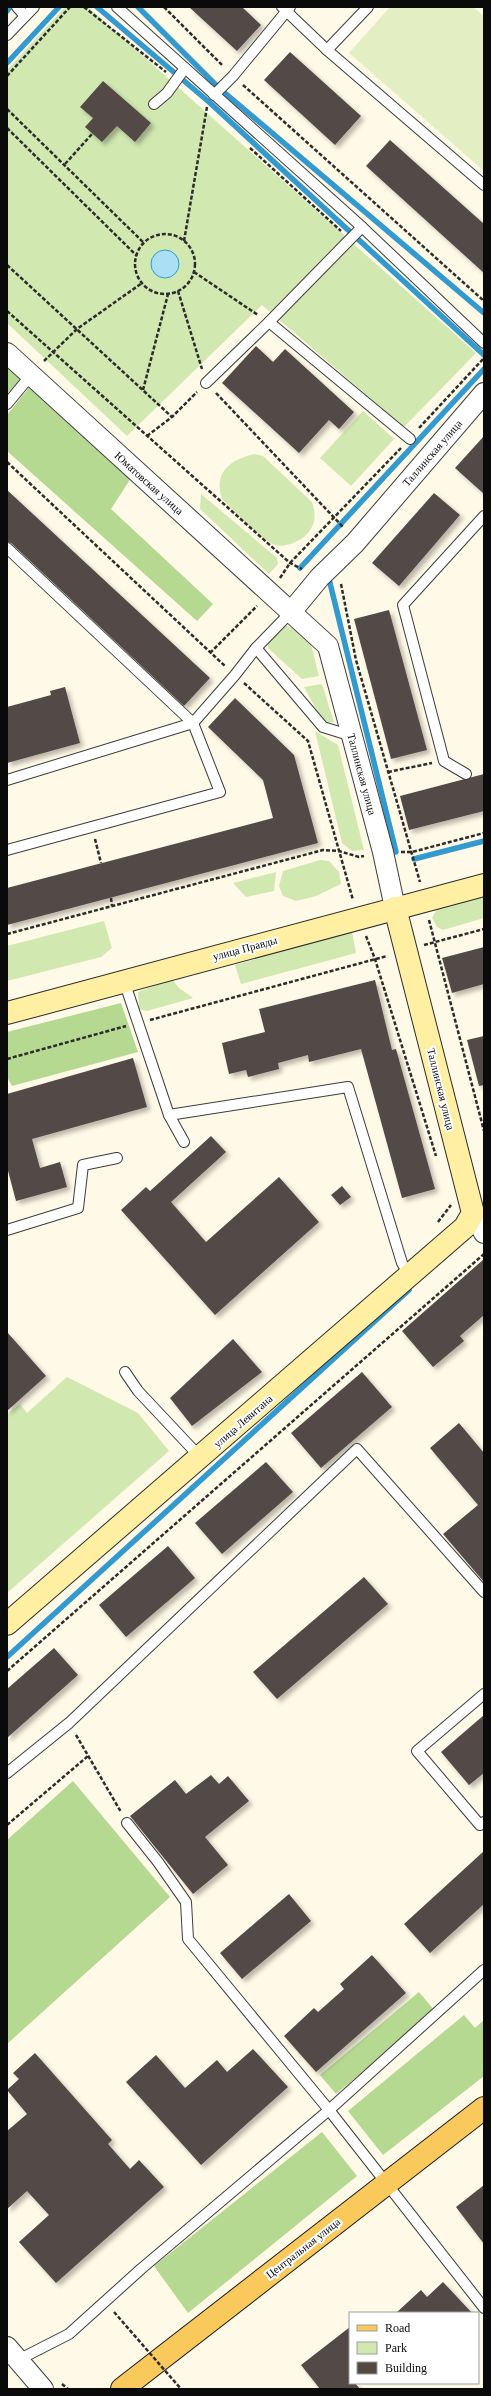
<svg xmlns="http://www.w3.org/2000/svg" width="491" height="2396" font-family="Georgia,serif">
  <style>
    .green { fill: #d1e8b1 }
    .forest { fill: #b6d991 }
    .pitch { fill: #e3efc3 }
    .water { fill: #abdff6; stroke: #329ace }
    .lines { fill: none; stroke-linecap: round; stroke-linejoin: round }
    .stream { stroke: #329ace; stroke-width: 5.5 }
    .building { fill: #534a46; filter: url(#shadow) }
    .lane-casing { stroke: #3d3d3d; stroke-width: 12 }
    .street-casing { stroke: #3d3d3d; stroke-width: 22 }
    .secondary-casing { stroke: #2c2c2c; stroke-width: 24 }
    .primary-casing { stroke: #1b1b1b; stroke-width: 24 }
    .path { stroke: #2c2c2c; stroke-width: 2.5; stroke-dasharray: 4 2; stroke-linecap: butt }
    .lane { stroke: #fff; stroke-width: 10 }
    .street { stroke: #fff; stroke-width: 20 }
    .secondary { stroke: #ffefa2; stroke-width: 22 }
    .primary { stroke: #fac95c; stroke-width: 22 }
    .path-bridge { stroke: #2c2c2c; stroke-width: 2.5; stroke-dasharray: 4 2; stroke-linecap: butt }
    .labels { text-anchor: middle; stroke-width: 4; stroke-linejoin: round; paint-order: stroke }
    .street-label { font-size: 11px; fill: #0a0a0a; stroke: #fff }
  </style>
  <defs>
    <filter id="shadow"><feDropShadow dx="3.5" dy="3.5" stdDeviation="2" flood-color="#0004"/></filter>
  </defs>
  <rect width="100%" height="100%" fill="#fff9e7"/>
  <!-- green -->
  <g class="green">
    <path d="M65,7H88L476,353L404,427L262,305L127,436L7,323V70Z"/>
    <path d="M363,411L394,439L351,486L320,458Z"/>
    <path d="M255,454L263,456L312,502C316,514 316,523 308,533C300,542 281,550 271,543C256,534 235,512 222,499C213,472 231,459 255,454Z"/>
    <path d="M201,494L277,558L278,564L269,574L200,509Z"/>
    <path d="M284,625C315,635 311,648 319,676L302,679L268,648V638Z"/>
    <path d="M322,684L334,722H323L304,687Z"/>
    <path d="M315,731L338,745L364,850L352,851L342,843Z"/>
    <path d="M320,860L329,861L339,872L341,884L316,896L296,901L283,896L279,886L283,871Z"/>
    <path d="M276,872L274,891L246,897L233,883Z"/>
    <path d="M484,896V918L443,930L437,927L432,918L438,907Z"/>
    <path d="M104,921L112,948L101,957L7,981V946Z"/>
    <path d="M352,932L356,953L241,984L235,965Z"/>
    <path d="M172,979L179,988L193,998L147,1011L139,1009L138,992Z"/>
    <path d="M67,1377L138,1413L169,1451L7,1593V1414L20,1404L27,1413Z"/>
  </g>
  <!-- forest -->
  <g class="forest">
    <path d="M7,362L23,377L7,394Z"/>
    <path d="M31,385L133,475L111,509L213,604L197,621L7,451V415Z"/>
    <path d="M121,1003L138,1052L12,1086L7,1077V1032Z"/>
    <path d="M73,1781L170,1897L7,2044V1840Z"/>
    <path d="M419,1992L435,2011L336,2094L320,2075Z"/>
    <path d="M464,2015L475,2028L484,2020V2076L383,2155L348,2111Z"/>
    <path d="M322,2132L357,2176L188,2313L154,2266Z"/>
  </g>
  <!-- pitch -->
  <path class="pitch" d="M390,7H473L484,16V171L349,53Z"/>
  <!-- water -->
  <circle class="water" cx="165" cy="264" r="14"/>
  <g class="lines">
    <!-- stream -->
    <g class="stream">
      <path d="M97,7L209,102L484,355"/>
      <path d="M138,7L219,88L484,313"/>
      <path d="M7,11L10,7"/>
      <path d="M7,63L59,7"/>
      <path d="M300,568L484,369"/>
      <path d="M329,579L396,852"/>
      <path d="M414,859L484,841"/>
      <path d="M7,1657L409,1290"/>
    </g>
  </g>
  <!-- building -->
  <g class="building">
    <path d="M189,7H242L261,25L237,51Z"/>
    <path d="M290,52L361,116L335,145L264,80Z"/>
    <path d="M103,81L151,123L135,142L117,126L102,142L85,127L93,118L80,107Z"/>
    <path d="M390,140L484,224V273L366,166Z"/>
    <path d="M256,346L273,362L285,349L354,412L339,429L329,420L299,453L222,383Z"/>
    <path d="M484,436V494L455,468Z"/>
    <path d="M7,490L210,678L184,706L11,543L7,542Z"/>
    <path d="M434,493L460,515L399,586L372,563Z"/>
    <path d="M389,610L427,750L391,759L354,619Z"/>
    <path d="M65,687L80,743L7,763V707L51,695L50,691Z"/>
    <path d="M235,698L294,755L318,843L7,925V888L273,818L263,780L208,727Z"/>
    <path d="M484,774V811L409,830L400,796Z"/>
    <path d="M484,947V984L452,993L442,958Z"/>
    <path d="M375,980L392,1050L396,1049L435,1189L402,1198L361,1049L309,1062L308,1055L278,1063L279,1069L248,1077L246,1070L229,1074L222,1043L265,1032L259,1009Z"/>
    <path d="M484,1036V1085L479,1086L467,1040Z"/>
    <path d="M133,1058L147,1107L32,1139L40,1168L60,1162L67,1187L16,1201L7,1167V1094Z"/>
    <path d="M211,1136L226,1152L171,1202L206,1242L279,1177L319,1222L215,1315L121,1210L146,1187L150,1191Z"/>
    <path d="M342,1186L351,1197L340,1205L331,1195Z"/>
    <path d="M484,1259V1315L460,1336L464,1341L433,1367L402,1331Z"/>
    <path d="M7,1332L46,1376L7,1411Z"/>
    <path d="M233,1339L262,1372L192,1426L170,1398Z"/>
    <path d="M362,1372L392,1407L321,1468L291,1433Z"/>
    <path d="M459,1423L484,1453V1582L443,1534L478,1505L430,1448Z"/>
    <path d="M266,1462L293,1492L222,1554L195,1523Z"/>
    <path d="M168,1546L195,1578L126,1637L99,1605Z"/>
    <path d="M364,1577L388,1604L277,1699L253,1672Z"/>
    <path d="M54,1648L78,1675L7,1738V1689Z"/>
    <path d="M484,1715V1773L469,1785L441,1752Z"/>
    <path d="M211,1775L219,1784L228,1776L249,1801L205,1837L228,1865L193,1894L130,1816L175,1780L186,1794Z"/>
    <path d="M484,1851V1904L430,1953L404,1924Z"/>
    <path d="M289,1894L311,1921L242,1979L220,1953Z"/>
    <path d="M372,1955L406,1993L316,2072L284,2036L314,2008L318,2012L344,1989L340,1984Z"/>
    <path d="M253,2049L288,2087L201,2165L126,2082L156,2055L185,2088L217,2060L227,2072Z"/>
    <path d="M35,2053L112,2140L108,2144L130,2169L139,2160L164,2187L56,2283L19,2242L49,2215L27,2191L7,2209V2131L27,2114L7,2090L19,2079L13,2073Z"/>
    <path d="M484,2185V2244L456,2207Z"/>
    <path d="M443,2282L472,2313H396L421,2290L427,2297Z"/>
    <path d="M350,2327V2383H355L360,2389H320L301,2365Z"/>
  </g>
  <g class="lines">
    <!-- lane casing -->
    <g class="lane-casing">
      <g id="lane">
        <path d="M17,7L25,16"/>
        <path d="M117,7L362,227L484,343"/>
        <path d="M282,7L327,50L484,185"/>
        <path d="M7,35L34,7"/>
        <path d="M327,50L368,7"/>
        <path d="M214,95L233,76L290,7"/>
        <path d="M154,104L167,93L185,68"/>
        <path d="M269,322L410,439"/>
        <path d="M206,383L269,322L362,227"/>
        <path d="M7,404L31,375"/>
        <path d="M7,548L193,723L220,792L7,850"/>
        <path d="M256,648L323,727L352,736"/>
        <path d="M466,774L444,761L403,605L484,516"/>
        <path d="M7,780L193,723L235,675L256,648L291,612"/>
        <path d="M124,981L169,1115L184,1142"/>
        <path d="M169,1115L348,1087L402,1263L410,1276"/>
        <path d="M7,1230L78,1208L83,1165L117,1158"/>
        <path d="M125,1372L138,1391L200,1457"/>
        <path d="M484,1694L417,1751L480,1825L484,1822"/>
        <path d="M7,1773L69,1723L357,1449L484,1592"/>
        <path d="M127,1823L158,1862L186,1902L188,1939L329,2110L484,2308"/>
        <path d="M18,2360L69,2334L141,2269L329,2110L484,1970"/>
      </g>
    </g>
    <!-- street casing -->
    <g class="street-casing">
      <g id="street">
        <path d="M7,353L328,646L383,852L395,908"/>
        <path d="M291,612L320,577L355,543L484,393"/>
        <path d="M473,1213L484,1233"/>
        <path d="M7,2347L43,2389"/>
      </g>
    </g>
    <!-- secondary casing -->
    <g class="secondary-casing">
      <g id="secondary">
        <path d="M7,1013L484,885"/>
        <path d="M7,1624L465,1227L473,1213L395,908"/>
      </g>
    </g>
    <!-- primary casing -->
    <g class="primary-casing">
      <path id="primary" d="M122,2389L484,2108"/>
    </g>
    <!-- path -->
    <g class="path">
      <path d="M84,7L166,72"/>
      <path d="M164,7L223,66"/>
      <path d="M7,76L70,7"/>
      <path d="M243,85L484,301"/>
      <path d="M7,109L144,243"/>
      <path d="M7,128L137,256"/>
      <path d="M250,148L341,231"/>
      <path d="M65,164L92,134"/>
      <circle cx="165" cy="264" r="30"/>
      <path d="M184,241L207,107"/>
      <path d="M7,265L172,417"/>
      <path d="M194,272L258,315"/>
      <path d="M178,291L202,369"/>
      <path d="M7,311L290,563L302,569"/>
      <path d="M44,361L77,329L142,283"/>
      <path d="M143,390L168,294"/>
      <path d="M216,393L343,527"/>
      <path d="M419,428L484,358"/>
      <path d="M147,436L172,417L197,392"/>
      <path d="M7,462L226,667"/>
      <path d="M280,578L290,563L401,448"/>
      <path d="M341,584L356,660L420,882"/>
      <path d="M210,653L257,606"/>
      <path d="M244,683L308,741L353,900"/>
      <path d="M388,772L432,763"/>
      <path d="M95,839L101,863"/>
      <path d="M401,852H412L484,833"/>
      <path d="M111,898L112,906"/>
      <path d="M429,920L484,1131"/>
      <path d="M7,934L323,850L339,851L359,857L364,856"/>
      <path d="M366,936L375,959L436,1156"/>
      <path d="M424,945L484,929"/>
      <path d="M150,1020L387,956"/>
      <path d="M7,1059L126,1026"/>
      <path d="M438,1222L451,1205"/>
      <path d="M7,1671L484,1254"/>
      <path d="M76,1735L121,1812"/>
      <path d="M7,1825L88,1756"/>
      <path d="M62,2384L68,2389"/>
    </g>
    <!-- lane -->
    <use href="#lane" class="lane"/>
    <!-- street -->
    <use href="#street" class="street"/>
    <!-- secondary -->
    <use href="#secondary" class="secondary"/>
    <!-- primary -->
    <use href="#primary" class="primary"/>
    <!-- path-bridge -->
    <path class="path-bridge" d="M114,2312L181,2389"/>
  </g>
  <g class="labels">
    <!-- street labels -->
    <g class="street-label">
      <text transform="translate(432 453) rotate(-49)" y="4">Таллинская улица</text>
      <text transform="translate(149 483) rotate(42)" y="4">Юматовская улица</text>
      <text transform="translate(362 774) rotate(75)" y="4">Таллинская улица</text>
      <text transform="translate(245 948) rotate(-15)" y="4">улица Правды</text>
      <text transform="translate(441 1089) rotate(76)" y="4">Таллинская улица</text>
      <text transform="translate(243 1421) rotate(-41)" y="4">улица Левитана</text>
      <text transform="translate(303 2248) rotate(-38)" y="4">Центральная улица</text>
    </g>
  </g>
  <!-- border -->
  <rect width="491" height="2396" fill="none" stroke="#0a0a0a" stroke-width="16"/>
  <!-- legend -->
  <rect x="349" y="2312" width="130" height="72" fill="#ffffff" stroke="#9d9d9d"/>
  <rect x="357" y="2325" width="20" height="6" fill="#fac95c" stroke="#9d9d9d"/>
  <text x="385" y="2332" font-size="12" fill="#0a0a0a">Road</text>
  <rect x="357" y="2342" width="20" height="12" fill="#d1e8b1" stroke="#9d9d9d"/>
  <text x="385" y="2352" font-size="12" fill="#0a0a0a">Park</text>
  <rect x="357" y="2362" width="20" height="12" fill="#534a46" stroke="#9d9d9d"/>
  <text x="385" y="2372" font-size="12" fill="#0a0a0a">Building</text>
</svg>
